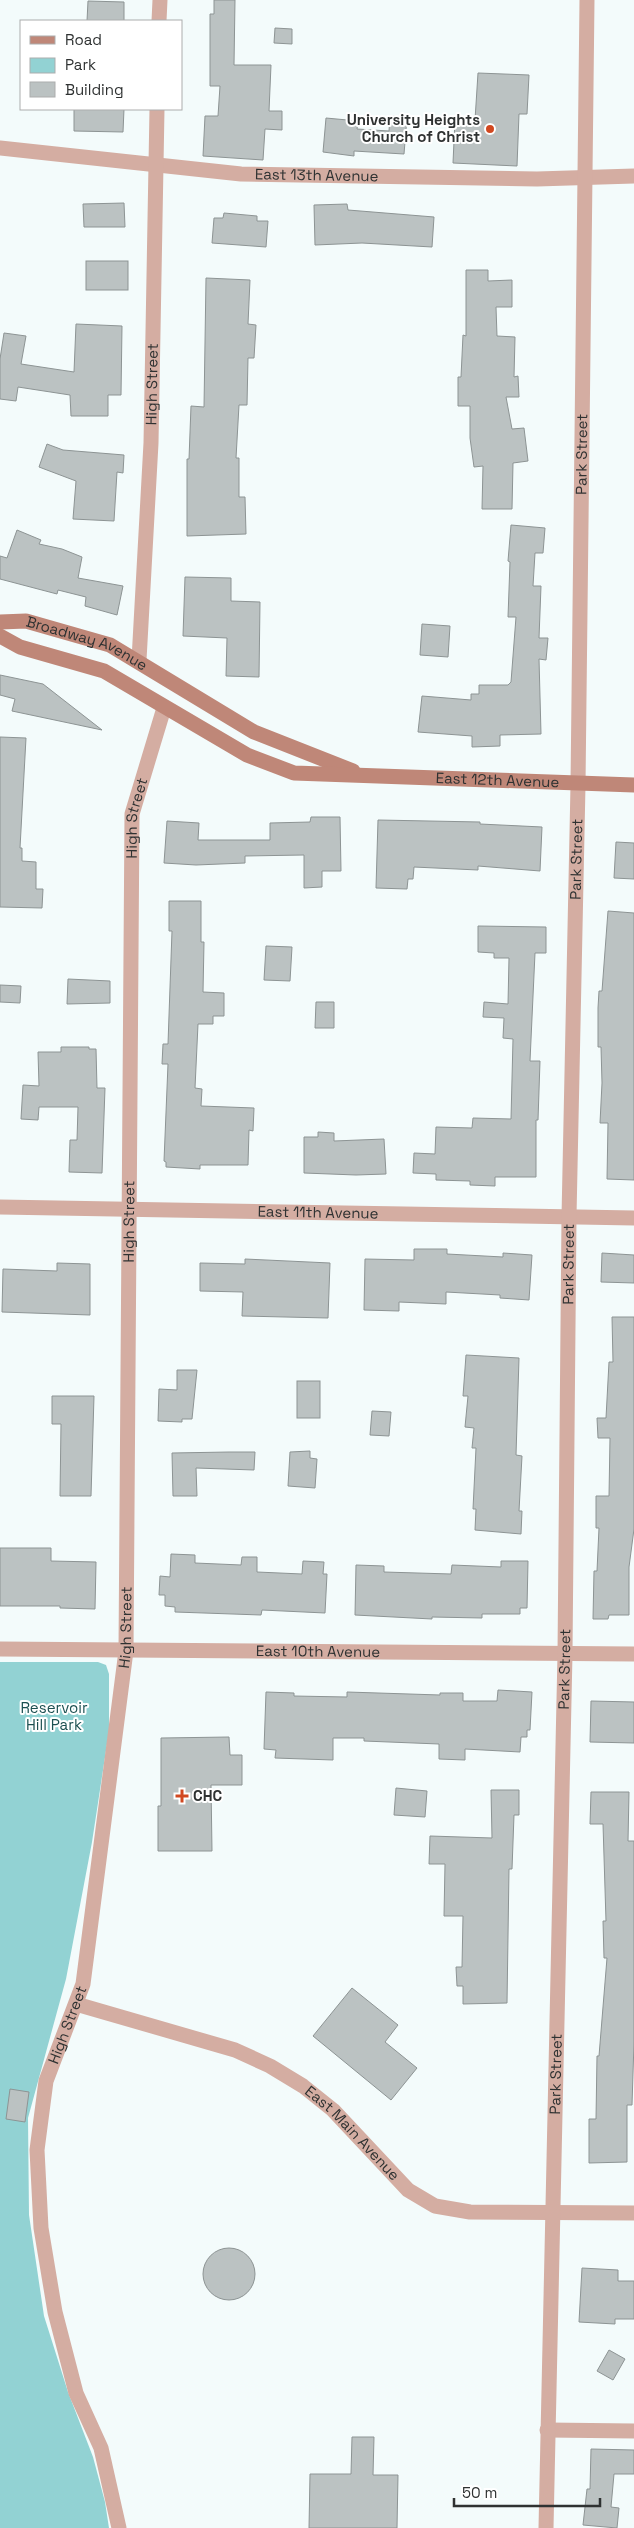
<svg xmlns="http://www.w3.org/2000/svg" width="634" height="2528" font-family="'Space Grotesk',sans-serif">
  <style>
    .green { fill: #92d2d3 }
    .building { fill: #bbc2c2; stroke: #8d9494 }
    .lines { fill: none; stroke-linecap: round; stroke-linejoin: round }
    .street { stroke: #d4ada2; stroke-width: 15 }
    .secondary { stroke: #bf8778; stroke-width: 15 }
    .poi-dot { fill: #d14820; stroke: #fff; stroke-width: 2 }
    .labels { text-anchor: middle; stroke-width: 4; stroke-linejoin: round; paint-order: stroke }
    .poi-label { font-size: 15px; font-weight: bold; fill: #2f3232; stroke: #fff; text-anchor: end }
    .street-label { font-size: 15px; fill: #2f3232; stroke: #fff }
    .park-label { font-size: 15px; fill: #1c5051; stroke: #fff }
  </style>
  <rect width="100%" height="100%" fill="#f3fbfb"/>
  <!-- green -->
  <path class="green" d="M0,1662H98L106,1665L109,1674V1731L92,1842L66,1979L28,2118L29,2215L44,2316L68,2392L93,2457L105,2502L109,2528H0Z"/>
  <!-- building -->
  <g class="building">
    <path d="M214,0H235L234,65H271L269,111H282V130L265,129L263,160L203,156L205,116H218L220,86H210V14H214Z"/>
    <path d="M88,1L124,2V21H87Z"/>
    <path d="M275,28L292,29V44L274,43Z"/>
    <path d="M478,73L529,75L527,114H519L517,166L453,163L455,119L475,120Z"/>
    <path d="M74,109H124L123,132L74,131Z"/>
    <path d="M390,116L407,117L404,154L354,151V156L323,152L326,118L358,121L357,129L389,131Z"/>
    <path d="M124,203L125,227H84L83,204Z"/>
    <path d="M347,204L348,210L434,217L432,247L362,243L315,245L314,205Z"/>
    <path d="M224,213L257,216V221H268L266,247L212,243L214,218H223Z"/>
    <rect x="86" y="261" width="42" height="29"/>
    <path d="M466,270H488V281L512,280V307H496L497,336L515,337L514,377L518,376L519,397H506L512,429L524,428L528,461L513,463L512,509H482L483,466L474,467L470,438V406H458V377H461L463,335L466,336Z"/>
    <path d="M206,278L250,280L248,324L256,325L254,358H248L247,405H239L236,458H239V497H245L246,534L187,536V459H189L191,406L204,407Z"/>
    <path d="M76,324L122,326L121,395H108V416H71L70,395L18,387L16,401L0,399V359L4,333L26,336L21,364L74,372Z"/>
    <path d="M47,444L63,450L124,455L123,473L117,472L114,521L73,519L76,481L39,467Z"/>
    <path d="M511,525L545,528L543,553H535L533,586H541L539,638H548L546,660L539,659L541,734L500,735V746L472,747V736L418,732L422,696L471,700V694H479V685H508L511,682L516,617H508L510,562L508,561Z"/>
    <path d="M17,530L41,540L39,544L62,549L82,557L78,578L123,586L117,615L85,606L86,597L58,590L57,594L0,579V556L7,558Z"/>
    <path d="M185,577L231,578V601L260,602L259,677L226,676L227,638L183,636Z"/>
    <path d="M422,624L450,626L448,657L420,655Z"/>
    <path d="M0,675L43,684L102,730L12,711L15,699L0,695Z"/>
    <path d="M0,737L26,738L20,848H22V861L36,862V889H43L42,908L0,907Z"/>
    <path d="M311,817H340L341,871H322V887L304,888V855L245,856V863L196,865L164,863L167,821L199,823L198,840H270V823L310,822Z"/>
    <path d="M378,820L480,822V824L542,827L540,871L478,866V870L414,867L413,879H408L407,889L376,888Z"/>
    <path d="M616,842L634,843V879L614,878Z"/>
    <path d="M169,901H201V942H204L203,992L224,993V1016H213V1024H198L195,1088L202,1089L201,1106L254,1108L253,1131L249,1130L248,1165H200V1169L166,1167V1162L164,1161L168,1064H162L163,1044H168L172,931H169Z"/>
    <path d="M608,911L634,913V1180L607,1179L608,1123H600L602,1083L601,1047H598V1008L599,991H602Z"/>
    <path d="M478,926L546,927V953H535L530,1061H540L538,1120H536V1177H495V1186L470,1185V1181L436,1180V1174L413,1173L414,1153L435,1154L436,1127L472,1128L473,1118L511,1119L513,1039L503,1038L504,1018L483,1017L484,1002L508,1004L509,958H494V953L478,952Z"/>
    <path d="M266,946L292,947L290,981L264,980Z"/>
    <path d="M68,979L110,981V1003L67,1004Z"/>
    <path d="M0,985L21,986L20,1003L0,1002Z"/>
    <path d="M316,1002H334V1028H315Z"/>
    <path d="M61,1047H89V1049H96L97,1088H105L102,1173L69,1172L70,1140H77L78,1107H39L38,1120L21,1119L23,1085L39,1086L38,1052H61Z"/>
    <path d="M318,1132L334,1133V1141L384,1139L386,1174L356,1175L304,1173V1137H318Z"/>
    <path d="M414,1249H447V1254L503,1257V1253L532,1255L529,1300L500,1298V1295L446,1292V1304L399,1302V1311L364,1310L365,1259L414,1260Z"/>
    <path d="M602,1253L634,1255V1283L601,1282Z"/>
    <path d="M245,1259L330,1263L328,1318L242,1316L243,1292L200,1291V1263L245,1264Z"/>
    <path d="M57,1263L90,1264V1315L2,1312L3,1269L57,1271Z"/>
    <path d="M612,1317H634V1529L629,1567V1615H609L608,1619H593L594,1571H597L599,1528H596V1496H609L610,1438H598L597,1418H606L609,1362H613Z"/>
    <path d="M466,1355L519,1358L516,1455L522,1456L519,1511H522L521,1534L475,1530L476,1509H473L476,1448H472L474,1428L465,1427L468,1396H463Z"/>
    <path d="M177,1370H197L192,1419H182V1422L158,1421L159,1389L177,1390Z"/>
    <rect x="297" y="1381" width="23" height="37"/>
    <path d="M52,1396H94L91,1496H60L61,1424H52Z"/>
    <path d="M372,1411L391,1412L389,1436L370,1435Z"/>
    <path d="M310,1451V1458L317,1459L315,1488L288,1486L290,1452Z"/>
    <path d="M229,1452H255L254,1470L196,1468L197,1496H173L172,1453Z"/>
    <path d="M0,1548H51V1561L96,1562L95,1609L60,1608V1606H0Z"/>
    <path d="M171,1554L195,1555V1563L241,1565L242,1557H257V1572L302,1574L303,1561L324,1562L323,1574H327L325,1613L262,1610L261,1615L175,1612V1607L165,1606V1595H159L160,1576L170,1577Z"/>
    <path d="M501,1561H528L527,1608H520V1614H482V1618L432,1617V1619L355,1615L356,1565L384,1566V1572L451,1574L452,1565L501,1567Z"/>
    <path d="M498,1690L532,1692L530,1730H527V1737H521L520,1752L465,1749V1760L439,1759V1744L364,1741V1738H333V1760L275,1758L276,1750L264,1749L266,1692L294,1693V1696L347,1697V1692L440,1695V1693H463V1701H497Z"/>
    <path d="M591,1701L634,1702V1743L590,1742Z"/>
    <path d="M229,1737L230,1755H242V1785H211L212,1851H158V1806H161V1738Z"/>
    <path d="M396,1788L427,1791L425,1817L394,1815Z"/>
    <path d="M491,1790H519V1815H514L512,1869H509L507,2003L463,2004V1986H457L456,1967H462L463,1916H444L445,1864H429L430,1836L492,1838Z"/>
    <path d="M591,1792H629L628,1841H634V2042L632,2105H627V2162L589,2163V2119H596L597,2056H599L607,1958H604L603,1921H606L603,1824H590Z"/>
    <path d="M352,1988L398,2025L385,2042L417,2068L391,2100L313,2036Z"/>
    <path d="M10,2089L29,2092L25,2122L6,2119Z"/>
    <circle cx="229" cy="2274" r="26"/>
    <path d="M582,2268L618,2270V2281H634V2319H615V2324L579,2322Z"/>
    <path d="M609,2350L625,2359L613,2380L597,2371Z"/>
    <path d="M352,2437H374L373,2475H398L397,2528H309L310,2474H351Z"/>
    <path d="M591,2449L634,2450V2474H614L611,2507L619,2508L617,2528L583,2525L587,2489H590Z"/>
  </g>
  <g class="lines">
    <!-- street -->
    <g class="street">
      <path d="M159,21L160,0"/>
      <path id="s1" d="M0,148L241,174L537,179L634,176"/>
      <path id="s2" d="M139,660L151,443L157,109"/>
      <path id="s3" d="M0,1207L634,1218"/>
      <path id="s4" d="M0,1649L634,1654"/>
      <path id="s5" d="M76,2004L235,2050L270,2066L303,2086L333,2110L408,2190L435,2206L470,2212L634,2213"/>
      <path d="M547,2430L634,2431"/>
      <path id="s6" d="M119,2528L101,2448L76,2393L55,2312L41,2228L37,2150L46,2081L83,1984L126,1651L132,814L164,708"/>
      <path id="s7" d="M546,2528L565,1654L569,1217L578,785L587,0"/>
    </g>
    <!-- secondary -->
    <g class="secondary">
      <path id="s8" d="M0,622L26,621L110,645L254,732L353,771"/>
      <path id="s9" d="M0,636L20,647L104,671L247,755L294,773L634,785"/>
    </g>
  </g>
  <!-- markers -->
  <g class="poi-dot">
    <circle cx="490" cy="129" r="5"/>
    <path d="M179.5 1788.5h5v5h5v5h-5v5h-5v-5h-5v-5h5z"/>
  </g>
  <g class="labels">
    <!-- poi labels -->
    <g class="poi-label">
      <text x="480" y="125">University Heights<tspan x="480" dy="17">Church of Christ</tspan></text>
      <text x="193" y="1801" text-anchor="start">CHC</text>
    </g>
    <!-- street labels -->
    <g class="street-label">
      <text dy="5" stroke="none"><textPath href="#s1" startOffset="318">East 13th Avenue</textPath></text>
      <text dy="5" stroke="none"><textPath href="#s2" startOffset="276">High Street</textPath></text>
      <text dy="5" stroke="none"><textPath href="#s7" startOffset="2074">Park Street</textPath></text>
      <text dy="5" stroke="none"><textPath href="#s8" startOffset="91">Broadway Avenue</textPath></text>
      <text dy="5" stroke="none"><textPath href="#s9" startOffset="530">East 12th Avenue</textPath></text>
      <text dy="5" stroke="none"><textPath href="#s6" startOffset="1732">High Street</textPath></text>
      <text dy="5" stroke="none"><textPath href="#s7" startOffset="1669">Park Street</textPath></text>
      <text dy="5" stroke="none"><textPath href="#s3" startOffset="318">East 11th Avenue</textPath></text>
      <text dy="5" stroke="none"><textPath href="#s6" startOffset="1328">High Street</textPath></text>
      <text dy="5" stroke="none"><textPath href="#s7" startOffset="1264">Park Street</textPath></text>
      <text dy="5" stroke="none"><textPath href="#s6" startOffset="922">High Street</textPath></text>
      <text dy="5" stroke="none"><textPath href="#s4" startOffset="318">East 10th Avenue</textPath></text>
      <text dy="5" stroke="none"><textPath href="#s7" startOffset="859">Park Street</textPath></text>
      <text dy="5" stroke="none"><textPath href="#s6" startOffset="519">High Street</textPath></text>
      <text dy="5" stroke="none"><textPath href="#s7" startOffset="454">Park Street</textPath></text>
      <text dy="5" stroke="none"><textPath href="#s5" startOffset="311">East Main Avenue</textPath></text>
    </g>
    <!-- park labels -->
    <g class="park-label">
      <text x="54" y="1713">Reservoir<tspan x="54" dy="17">Hill Park</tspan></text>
    </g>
  </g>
  <!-- legend -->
  <rect x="20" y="20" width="162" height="90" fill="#ffffff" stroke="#acadad"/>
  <rect x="30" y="36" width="25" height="8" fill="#bf8778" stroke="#acadad"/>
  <text x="65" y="45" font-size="15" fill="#2f3232">Road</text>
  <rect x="30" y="58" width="25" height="15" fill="#92d2d3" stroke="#acadad"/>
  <text x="65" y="70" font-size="15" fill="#2f3232">Park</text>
  <rect x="30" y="82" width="25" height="15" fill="#bbc2c2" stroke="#acadad"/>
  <text x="65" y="95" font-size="15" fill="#2f3232">Building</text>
  <!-- scale -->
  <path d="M454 2498v8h146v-8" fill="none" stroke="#2f3232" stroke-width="2.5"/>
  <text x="462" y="2498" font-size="15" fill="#2f3232" stroke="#ffffff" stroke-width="4" paint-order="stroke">50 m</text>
</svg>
